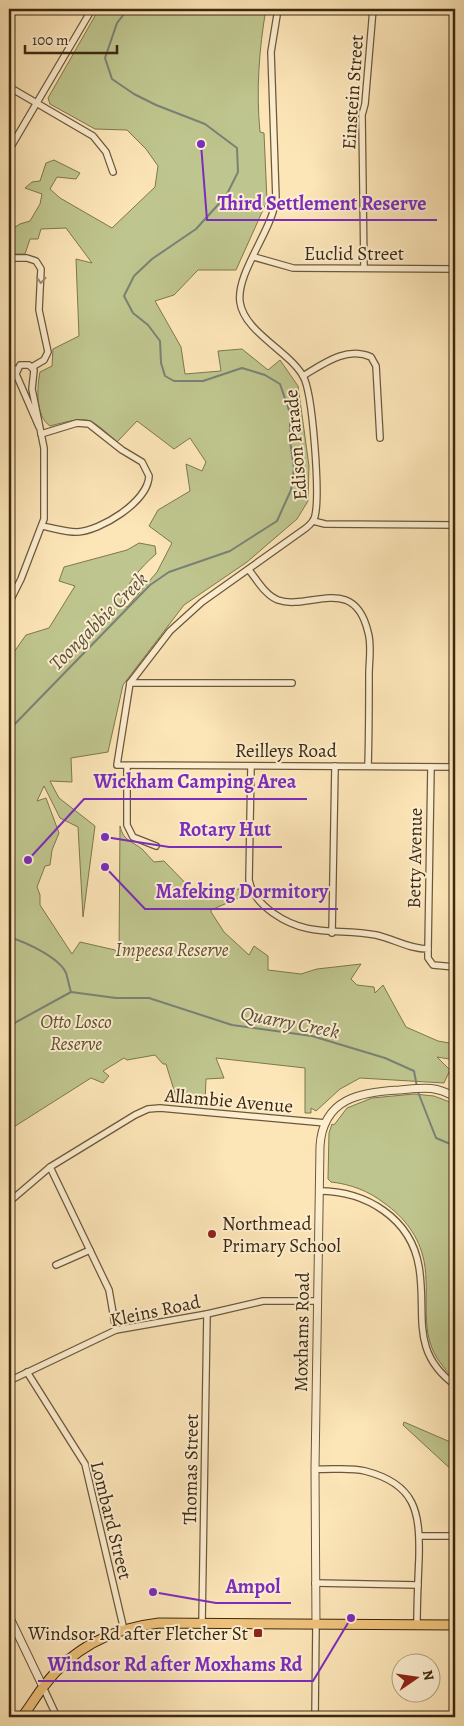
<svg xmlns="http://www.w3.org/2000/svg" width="464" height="1726" font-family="Alegreya,serif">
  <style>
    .green { fill: #bfc58e; stroke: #7e774f }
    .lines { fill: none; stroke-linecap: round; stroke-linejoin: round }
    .stream { stroke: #798275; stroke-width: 2 }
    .minor-casing { stroke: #6c583a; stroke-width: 8 }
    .tertiary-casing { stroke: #6c583a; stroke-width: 9 }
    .primary-casing { stroke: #3c2910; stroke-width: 11 }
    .minor { stroke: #fdeed0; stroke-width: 5.5 }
    .tertiary { stroke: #fdeed0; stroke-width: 7 }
    .primary { stroke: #eec27c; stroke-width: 9 }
    .oneway { stroke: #9c8c70 }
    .poi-dot { fill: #8f2418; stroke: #fdeed0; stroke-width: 2 }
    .labels { text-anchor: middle; stroke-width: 4; stroke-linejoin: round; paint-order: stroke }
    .street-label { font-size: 19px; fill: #3c2910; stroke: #fdeed0 }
    .park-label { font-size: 19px; font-style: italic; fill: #5d5030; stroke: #fdeed0 }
    .poi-label { font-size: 19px; fill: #3c2910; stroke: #fdeed0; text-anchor: start }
    .water-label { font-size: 20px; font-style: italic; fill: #564e3a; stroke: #fdeed0 }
    .leader { fill: none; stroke: #7b2cbf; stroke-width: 2 }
    .callout-dot { fill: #7b2cbf; stroke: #fdeed0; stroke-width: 2 }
    .callout-label { font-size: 20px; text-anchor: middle; font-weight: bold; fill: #7b2cbf; stroke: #fdeed0; stroke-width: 4; stroke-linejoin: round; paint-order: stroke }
  </style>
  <rect width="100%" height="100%" fill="#fce5b7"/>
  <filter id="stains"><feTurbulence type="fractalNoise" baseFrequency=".004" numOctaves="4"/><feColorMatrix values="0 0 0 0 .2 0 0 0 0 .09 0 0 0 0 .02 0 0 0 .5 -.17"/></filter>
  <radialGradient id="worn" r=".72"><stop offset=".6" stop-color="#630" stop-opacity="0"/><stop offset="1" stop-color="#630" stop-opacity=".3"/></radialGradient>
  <!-- green -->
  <g class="green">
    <path d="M99,9H266C259,49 256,91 260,132L264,133L267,201L236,270H198L174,295L155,301L181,347L185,374L221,371L218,351L242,349L268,370L280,360L298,386L309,466L308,501L297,519L247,562L184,605L123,685L108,752L71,758L72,782L50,781L59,798L95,826L83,917L78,827L60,818L44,786L37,801L46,798L59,833L52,850L50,865L45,866L37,887L40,895V905L72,954L80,942L115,950L119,955L120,826C123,841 132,841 142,849C146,853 150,858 154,862L164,861L199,897L239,889L242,883L248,899L241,897L211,910V912L224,932L249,955L254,946L268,956V970L301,974L317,969L361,964L351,979L357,985L374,987L375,993L383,985L406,1027L438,1041L455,1044V1060L437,1057L450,1070L444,1083L360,1078L340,1089L316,1111L311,1108V1113H305V1068L216,1058L224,1078L206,1079L205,1103L177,1100L166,1064H163L155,1055L127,1060L124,1058L103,1071L109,1076L103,1083L91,1078L9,1130V659L26,635L49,628L75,586L59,581L64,567L127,550L139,543L155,546L156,554C140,568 126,584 120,605L127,607L157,572L172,543L149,526L158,510L190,491L186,464L202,471L206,462L190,438L174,449L137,421L117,442C87,415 89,416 50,426C35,416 37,387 40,372L52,366L53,349L79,336L76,259L92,263L66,228L41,229L38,239H30L25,254H9V231L20,224L30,221L40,204L42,194L25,188L32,182L40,181L46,163L54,160L80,173L76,179L57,177L50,189L60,198L112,228L155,187L158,166L146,149L127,130L95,129L50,104L48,98Z"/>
    <path d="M414,1094L434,1096L455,1104V1378C450,1376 446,1370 442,1365C417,1335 431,1296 424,1261C419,1236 404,1217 384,1203C369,1191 350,1184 331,1182L328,1179L329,1133L332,1124L334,1125L347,1108L372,1098Z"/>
    <path d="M404,1422L455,1444V1473L403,1425Z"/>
  </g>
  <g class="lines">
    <!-- stream -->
    <g class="stream">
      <path d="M9,730L150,585L169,572L230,551L277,521L291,490L294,468L290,441V413L280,384L265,375L242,368L203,381H174L165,376L161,363L160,341L148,325L133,313L124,296L134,276L152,259L196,229L226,196L238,172L237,148L205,124L156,105L134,94L112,79L105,58L117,23L128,9"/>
      <path d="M9,937C25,942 59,957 66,973C68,979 69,986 71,992"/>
      <path d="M71,992L116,998H149L232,1025L312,1036L385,1058L414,1071L417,1087"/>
      <path d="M9,1026L71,992"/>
      <path d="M418,1092L436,1138L455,1146"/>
    </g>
    <!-- minor casing -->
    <g class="minor-casing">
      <g id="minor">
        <path d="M278,9L271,52L276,199C272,231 236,273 240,302C244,332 289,351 303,376C313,393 320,495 315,516C314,521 311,524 306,528L202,602L170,631L130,683L117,765L453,767"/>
        <path d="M9,87L93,136L106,152L113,172"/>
        <path d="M9,150L92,9"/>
        <path d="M254,257L293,268L455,269"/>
        <path d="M9,258H27L36,261L41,269L39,310L48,352L44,360L32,367"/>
        <path d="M364,268L362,115L365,104L373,9"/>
        <path d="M9,365L16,370"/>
        <path d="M303,376C323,364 346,346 371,357L376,366L380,438"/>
        <path d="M41,434L77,423L89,424L122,450L142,462L149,476C148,502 100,531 77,532C65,532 53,528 42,526"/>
        <path d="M313,521L325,524L455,525"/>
        <path d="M249,570C257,580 265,595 278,600C309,611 354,573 368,632C372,645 369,661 369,674C369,705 369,736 368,766"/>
        <path d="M9,603L21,579L44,519V448L32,389L34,370L29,365H20L16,374L39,427"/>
        <path d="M130,683H292"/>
        <path d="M127,766V825L133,837L156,846"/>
        <path d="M251,766L249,880C252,895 261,904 273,913C308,938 338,928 376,935C394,939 409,949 428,949V958L433,965L455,967"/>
        <path d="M332,933L335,766"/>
        <path d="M428,949L431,767"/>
        <path d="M50,1167L109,1290L116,1330"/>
        <path d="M319,1191C366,1191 411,1218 419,1267C427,1314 409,1351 455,1385"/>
        <path d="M9,1202L50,1167L135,1115L148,1109L160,1108L326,1123"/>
        <path d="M56,1265L90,1250"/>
        <path d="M27,1372L85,1464L124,1630"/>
        <path d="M9,1381L116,1330L207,1314L263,1301H317"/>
        <path d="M315,1469C331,1470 350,1467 365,1471C416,1484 420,1512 419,1558C418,1580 417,1602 417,1624"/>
        <path d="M420,1536H455"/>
        <path d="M315,1583L418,1585"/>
        <path d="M202,1623L207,1314"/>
        <path d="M43,1687L57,1717"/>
        <path d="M315,1717L316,1625"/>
      </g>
    </g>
    <!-- tertiary casing -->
    <g class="tertiary-casing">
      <g id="tertiary">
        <path d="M455,392L453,767H455"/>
        <path d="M9,1616L43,1687"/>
        <path d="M316,1625L315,1469L320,1146C323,1098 361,1092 399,1090C423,1088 434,1085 455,1097"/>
      </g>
    </g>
    <!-- primary casing -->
    <g class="primary-casing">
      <path id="primary" d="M22,1717C30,1707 36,1696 44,1686C72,1648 113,1628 159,1623L455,1625"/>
    </g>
    <!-- minor -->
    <use href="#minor" class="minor"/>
    <!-- tertiary -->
    <use href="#tertiary" class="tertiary"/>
    <!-- primary -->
    <use href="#primary" class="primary"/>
  </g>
  <!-- one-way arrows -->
  <defs><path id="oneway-chevron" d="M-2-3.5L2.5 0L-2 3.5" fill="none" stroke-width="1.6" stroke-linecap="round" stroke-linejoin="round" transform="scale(1.25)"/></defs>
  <use class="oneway" href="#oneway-chevron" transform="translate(41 280) rotate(94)"/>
  <!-- markers -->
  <g class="poi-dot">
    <circle cx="212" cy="1234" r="5"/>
    <rect x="253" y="1628" width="10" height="10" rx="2.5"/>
  </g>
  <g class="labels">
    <!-- street labels -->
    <g class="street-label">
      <text transform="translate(352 92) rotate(-86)" y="7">Einstein Street</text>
      <text x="354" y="260">Euclid Street</text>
      <text transform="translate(295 445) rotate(-95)" y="7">Edison Parade</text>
      <text x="286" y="757">Reilleys Road</text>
      <text transform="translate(414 858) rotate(-89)" y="7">Betty Avenue</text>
      <text transform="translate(229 1100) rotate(5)" y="7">Allambie Avenue</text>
      <text transform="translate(155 1310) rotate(-12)" y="7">Kleins Road</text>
      <text transform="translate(301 1332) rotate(-89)" y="7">Moxhams Road</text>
      <text transform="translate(190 1469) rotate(-89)" y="7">Thomas Street</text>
      <text transform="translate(112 1520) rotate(76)" y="7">Lombard Street</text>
    </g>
    <!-- park labels -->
    <g class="park-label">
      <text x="172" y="956">Impeesa Reserve</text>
      <text x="76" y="1028">Otto Losco<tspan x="76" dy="22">Reserve</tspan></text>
    </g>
    <!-- poi labels -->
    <g class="poi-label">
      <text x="222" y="1230">Northmead<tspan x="222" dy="22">Primary School</tspan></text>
      <text x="248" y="1640" text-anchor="end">Windsor Rd after Fletcher St</text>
    </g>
    <!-- water labels -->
    <g class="water-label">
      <text transform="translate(98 621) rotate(-45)" y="7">Toongabbie Creek</text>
      <text transform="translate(290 1022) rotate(11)" y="7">Quarry Creek</text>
    </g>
  </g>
  <!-- callouts -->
  <path class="leader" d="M201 144L207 220H437M28 860L84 799H307M105 837L169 847H282M105 867L145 909H338M153 1592L216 1603H291M351 1618L313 1681H38"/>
  <g class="callout-dot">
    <circle cx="201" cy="144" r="5"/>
    <circle cx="28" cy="860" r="5"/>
    <circle cx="105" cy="837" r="5"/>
    <circle cx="105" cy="867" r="5"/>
    <circle cx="153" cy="1592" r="5"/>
    <circle cx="351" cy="1618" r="5"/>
  </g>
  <g class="callout-label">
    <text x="322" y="210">Third Settlement Reserve</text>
    <text x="195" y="788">Wickham Camping Area</text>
    <text x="225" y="836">Rotary Hut</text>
    <text x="242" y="898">Mafeking Dormitory</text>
    <text x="253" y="1593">Ampol</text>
    <text x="175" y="1671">Windsor Rd after Moxhams Rd</text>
  </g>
  <!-- margin -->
  <rect width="464" height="1726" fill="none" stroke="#fce5b7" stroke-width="30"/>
  <rect x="10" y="10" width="444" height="1706" fill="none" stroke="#3c2910" stroke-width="2.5"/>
  <rect x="15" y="15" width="434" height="1696" fill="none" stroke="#3c2910"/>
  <!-- north arrow -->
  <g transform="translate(416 1678) rotate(77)"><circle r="24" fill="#fdeed0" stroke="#b09f83"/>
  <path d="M0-4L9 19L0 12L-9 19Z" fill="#8f2418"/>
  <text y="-8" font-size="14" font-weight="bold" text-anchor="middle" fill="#3c2910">N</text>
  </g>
  <!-- scale -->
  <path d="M25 45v8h92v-8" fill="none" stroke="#3c2910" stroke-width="2.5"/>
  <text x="32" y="45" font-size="15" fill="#3c2910" stroke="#fdeed0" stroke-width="4" paint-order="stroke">100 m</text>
  <rect width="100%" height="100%" filter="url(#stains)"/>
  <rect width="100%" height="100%" fill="url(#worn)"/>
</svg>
